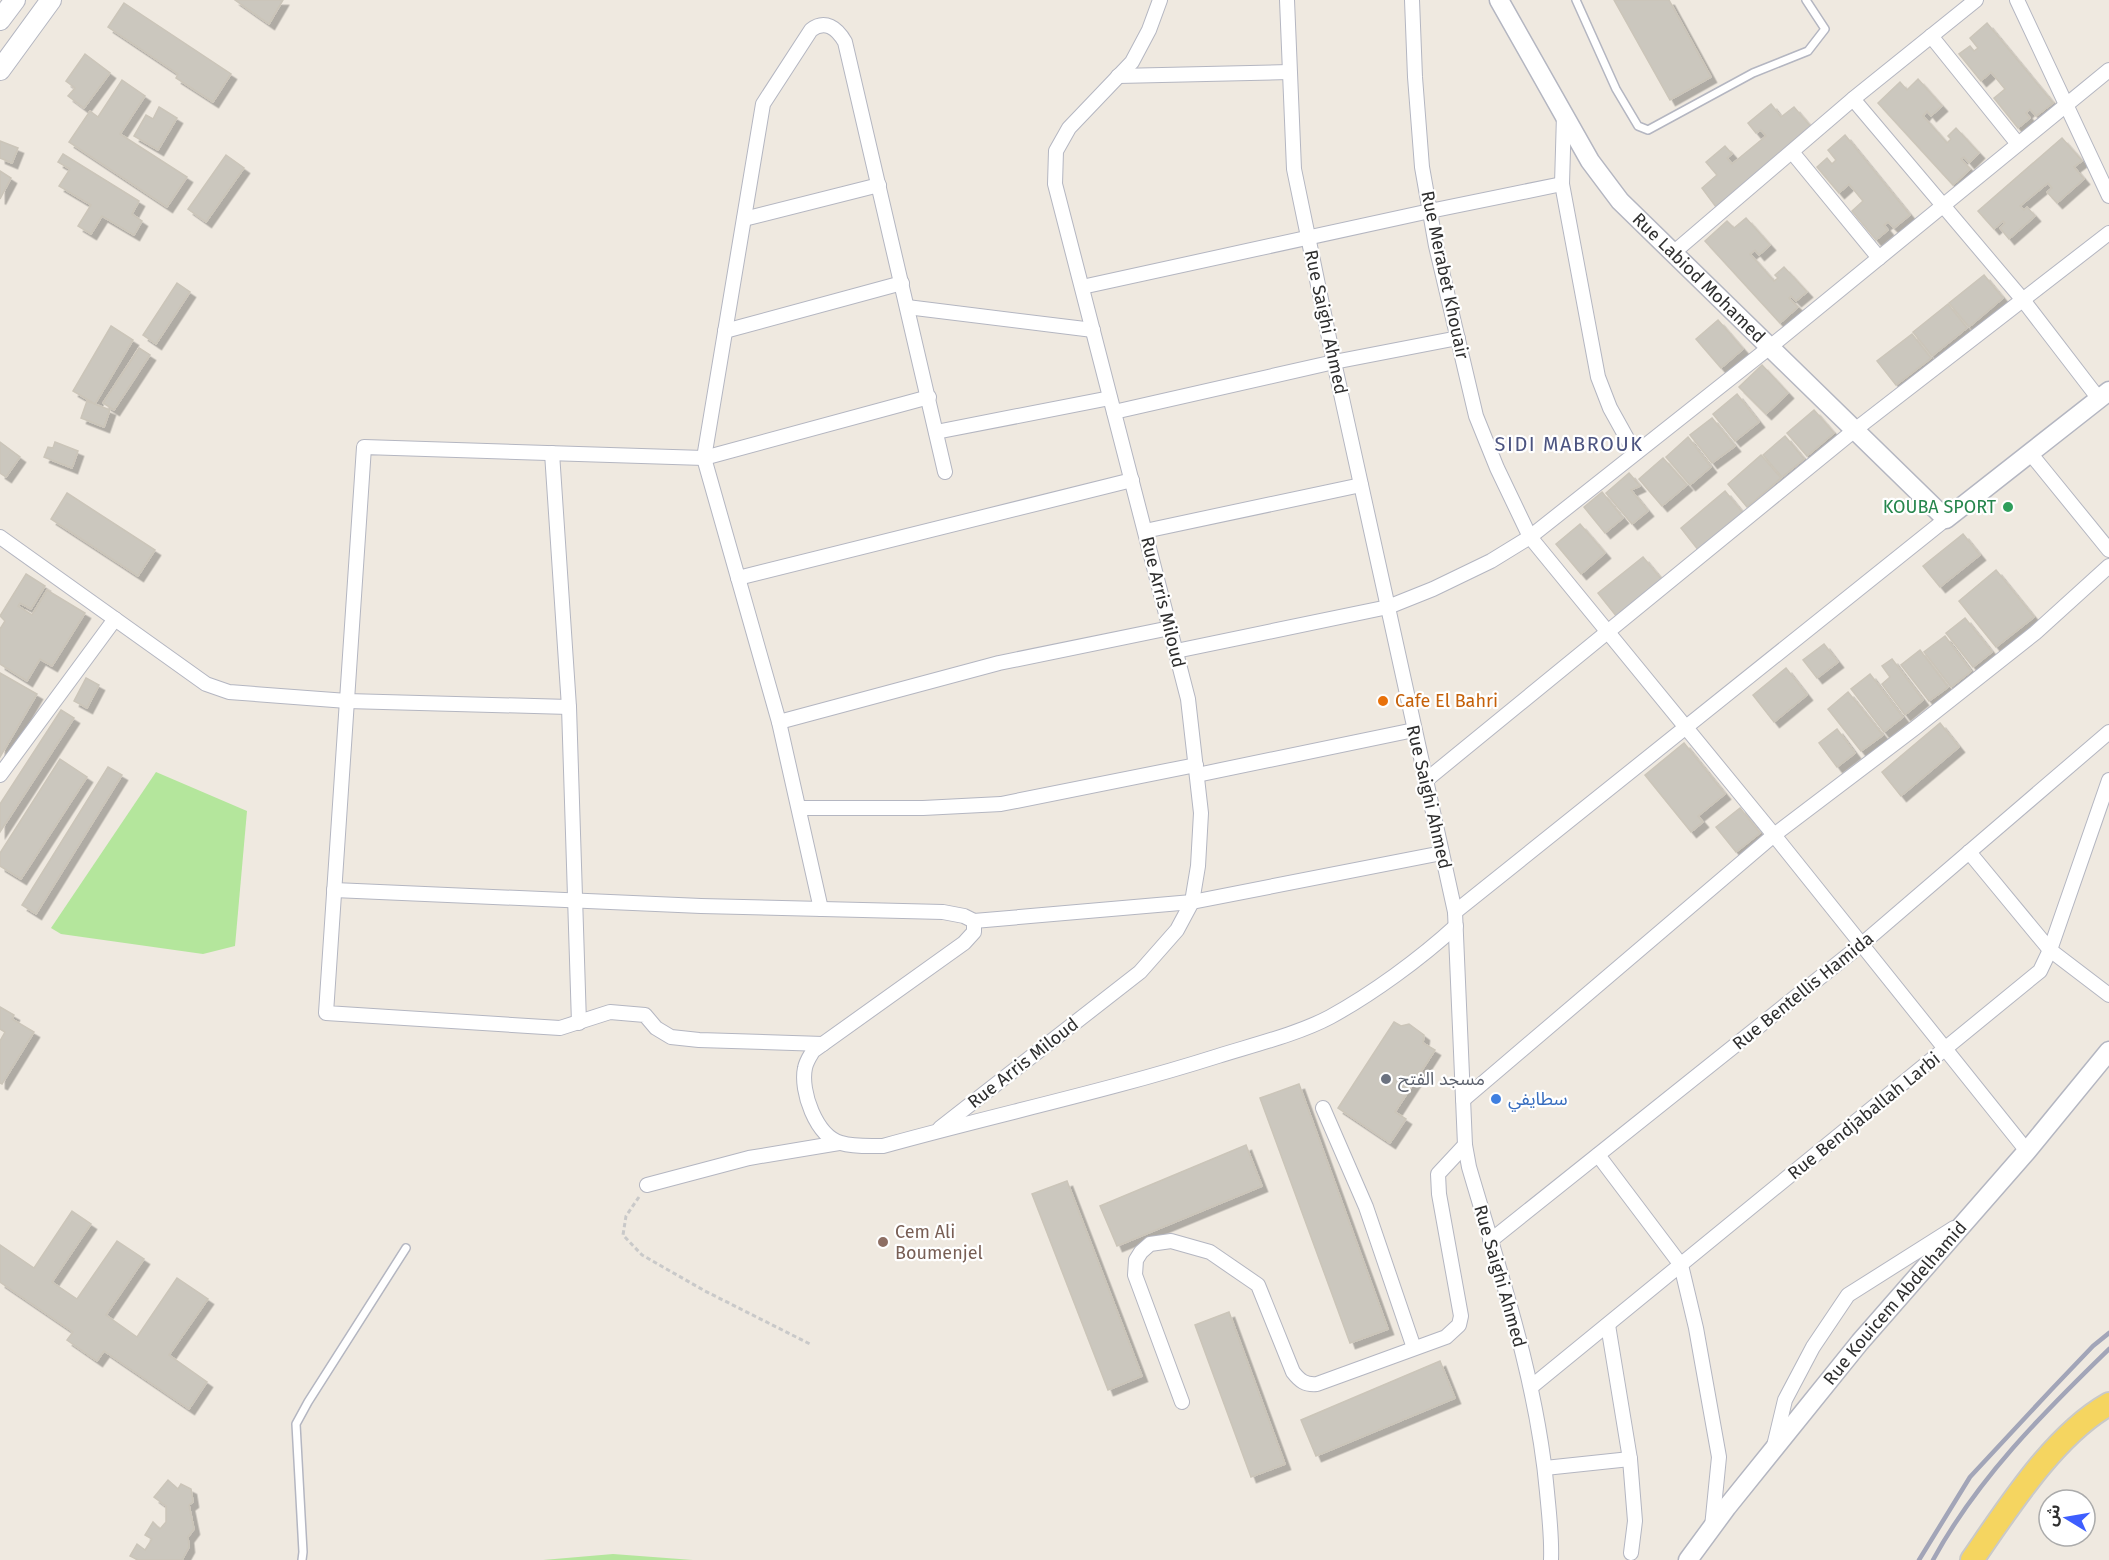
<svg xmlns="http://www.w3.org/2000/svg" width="2109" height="1560" font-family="'Fira Sans','Noto Sans Arabic',sans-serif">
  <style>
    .green { fill: #b4e69c }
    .building { fill: #cbc7be; stroke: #cbc5b9; stroke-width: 1.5; filter: url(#shadow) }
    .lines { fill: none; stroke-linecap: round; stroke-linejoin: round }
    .service-casing { stroke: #b4b6c1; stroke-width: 10 }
    .minor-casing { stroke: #b4b6c1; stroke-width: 16 }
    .tertiary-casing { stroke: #b4b6c1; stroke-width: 21 }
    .secondary-casing { stroke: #b4b6c1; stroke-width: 22 }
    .primary-casing { stroke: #c9c9c9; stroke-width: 26 }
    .path { stroke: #c9c9c9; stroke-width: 3; stroke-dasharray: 4.5 3; stroke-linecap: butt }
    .service { stroke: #fff; stroke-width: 7 }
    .minor { stroke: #fff; stroke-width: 14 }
    .tertiary { stroke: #fff; stroke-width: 18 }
    .secondary { stroke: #fff; stroke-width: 20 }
    .primary { stroke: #f5d560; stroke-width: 22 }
    .rail { stroke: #a2a5b8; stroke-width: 4.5 }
    .leisure-dot { fill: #2e9e5b; stroke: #fff; stroke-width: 2 }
    .food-dot { fill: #e8710a; stroke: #fff; stroke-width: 2 }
    .worship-dot { fill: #6b7280; stroke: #fff; stroke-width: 2 }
    .shop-dot { fill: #3f7fe0; stroke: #fff; stroke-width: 2 }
    .education-dot { fill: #8d6e63; stroke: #fff; stroke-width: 2 }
    .labels { text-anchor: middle; stroke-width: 4.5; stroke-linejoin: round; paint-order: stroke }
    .street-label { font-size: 18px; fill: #2e2e2e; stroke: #fff }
    .leisure-label { font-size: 18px; fill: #27864d; stroke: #fff; text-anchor: end }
    .food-label { font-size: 18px; fill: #c56008; stroke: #fff; text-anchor: start }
    .worship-label { font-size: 18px; fill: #5b616d; stroke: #fff; text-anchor: start }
    .shop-label { font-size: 18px; fill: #366cbe; stroke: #fff; text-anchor: start }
    .education-label { font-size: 18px; fill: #785e54; stroke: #fff; text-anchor: start }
    .neighbourhood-label { font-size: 20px; letter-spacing: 1.5px; fill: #4c5480; stroke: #fff }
  </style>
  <defs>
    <filter id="shadow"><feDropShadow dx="5.5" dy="5.5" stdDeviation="0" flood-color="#0004"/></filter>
  </defs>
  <rect width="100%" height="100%" fill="#efe9e0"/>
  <!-- green -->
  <g class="green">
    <path d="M156,772L247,811L235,946L203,954L61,934L51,928Z"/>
    <path d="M613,1554L693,1560H543Z"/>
  </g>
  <!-- building -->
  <g class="building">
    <path d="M235,0H283L269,24Z"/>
    <path d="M1614,0H1669L1711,77L1670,100Z"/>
    <path d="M124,3L231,74L213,102L176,78L178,74L108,27Z"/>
    <path d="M1987,23L2053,103L2036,116L2030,109L2026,113L2030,118L2018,128L1994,98L2005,89L1991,72L1981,81L1959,54L1970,46L1974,51L1978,48L1970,38Z"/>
    <path d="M85,54L110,73L84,108L68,96L75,88L66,81Z"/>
    <path d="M1918,79L1942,106L1931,116L1927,111L1923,116L1947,143L1951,139L1948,136L1956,128L1979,153L1969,163L1964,157L1961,159L1970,169L1953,185L1878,103L1900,82L1907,90Z"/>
    <path d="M122,80L145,96L120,134L187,177L167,207L69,142L90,111L98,117Z"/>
    <path d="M1771,104L1781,117L1794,107L1810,126L1716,207L1702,188L1717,175L1706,162L1725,146L1732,154L1727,158L1732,164L1766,136L1761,130L1756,133L1748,123Z"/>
    <path d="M159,107L177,118L158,150L134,136L146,115L153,119Z"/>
    <path d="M1845,135L1910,215L1894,228L1888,222L1884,225L1888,230L1876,240L1852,211L1863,201L1849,184L1839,193L1817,167L1827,158L1832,164L1836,160L1828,150Z"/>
    <path d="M2062,138L2082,161L2074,167L2084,179L2057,203L2047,192L2052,188L2048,183L2020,206L2024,210L2027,207L2035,216L2009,239L2000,228L2005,223L2003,221L1994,229L1978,211Z"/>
    <path d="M0,141L18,148L12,163L0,158Z"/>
    <path d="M63,154L139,201L132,214L142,221L134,235L102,216L91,234L78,226L91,205L59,186L70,169L58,162Z"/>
    <path d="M226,155L244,168L206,222L188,209Z"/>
    <path d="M0,171L11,178L0,199Z"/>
    <path d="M1746,218L1770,245L1759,255L1755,250L1750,254L1774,281L1778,278L1775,275L1784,267L1807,292L1796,301L1791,296L1789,298L1798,307L1780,323L1705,241L1727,221L1734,228Z"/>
    <path d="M1984,275L2003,298L1969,327L1949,303Z"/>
    <path d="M177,283L190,292L156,344L143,335Z"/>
    <path d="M1948,304L1967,328L1932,356L1913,332Z"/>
    <path d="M1718,320L1743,349L1721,368L1696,339Z"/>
    <path d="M111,326L133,340L95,404L73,391Z"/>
    <path d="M1912,334L1931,358L1896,385L1877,361Z"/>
    <path d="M139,348L150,355L114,410L103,403Z"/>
    <path d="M1762,365L1788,393L1766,414L1739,387Z"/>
    <path d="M1737,394L1759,422L1735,441L1713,414Z"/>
    <path d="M87,401L110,410L104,427L81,418Z"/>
    <path d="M1814,410L1834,433L1807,456L1787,433Z"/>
    <path d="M1712,418L1735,446L1712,463L1690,435Z"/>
    <path d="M1785,436L1804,459L1782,477L1763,455Z"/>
    <path d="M1688,437L1711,467L1690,485L1666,457Z"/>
    <path d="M0,442L20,457L6,477L0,473Z"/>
    <path d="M55,442L78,451L72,468L44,457L48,447L53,448Z"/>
    <path d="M1761,455L1781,478L1747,507L1728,484Z"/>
    <path d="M1663,458L1687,485L1662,506L1639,479Z"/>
    <path d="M1629,473L1640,486L1631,490L1648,511L1632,524L1606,493Z"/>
    <path d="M1725,491L1743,513L1699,551L1681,528Z"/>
    <path d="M1602,492L1623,518L1605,533L1584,507Z"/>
    <path d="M67,493L155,550L138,576L51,519Z"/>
    <path d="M1580,524L1605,553L1581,574L1556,544Z"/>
    <path d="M1963,534L1980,555L1940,587L1923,566Z"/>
    <path d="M1643,557L1662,580L1617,617L1598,593Z"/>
    <path d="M1996,570L2034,617L1996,647L1959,601Z"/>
    <path d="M26,574L45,586L31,609L20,603L18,606L32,615L47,590L85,613L52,666L40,659L27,681L0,664V629L5,621L0,616Z"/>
    <path d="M1965,618L1992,652L1973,667L1946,633Z"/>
    <path d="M1945,636L1971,671L1951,687L1924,652Z"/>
    <path d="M1824,644L1838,662L1817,678L1803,660Z"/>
    <path d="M1920,650L1948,687L1929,701L1901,665Z"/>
    <path d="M1892,659L1923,700L1905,715L1882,684L1890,677L1882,666Z"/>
    <path d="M1786,668L1807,695L1774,722L1753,695Z"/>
    <path d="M0,673L37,694L0,757Z"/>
    <path d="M1870,674L1903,717L1884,732L1851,689Z"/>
    <path d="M86,678L99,685L87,708L74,701Z"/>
    <path d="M1848,692L1883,735L1861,751L1828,709Z"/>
    <path d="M61,710L74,718L0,832V804Z"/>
    <path d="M1940,723L1959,747L1901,796L1882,772Z"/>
    <path d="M1837,729L1855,753L1837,767L1819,743Z"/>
    <path d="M1684,743L1725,794L1698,816L1703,822L1691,832L1645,775Z"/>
    <path d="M60,759L87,777L21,879L0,866V853Z"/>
    <path d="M108,767L122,775L36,914L22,905Z"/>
    <path d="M1740,808L1760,833L1736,852L1716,827Z"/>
    <path d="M0,1007L14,1015L12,1019L34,1032L2,1084L0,1083V1041L5,1032L0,1029Z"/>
    <path d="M1394,1022L1401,1026L1409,1024L1424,1035L1423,1043L1435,1050L1395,1112L1406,1119L1390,1143L1338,1108Z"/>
    <path d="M1299,1084L1388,1329L1350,1343L1260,1098Z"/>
    <path d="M1246,1145L1262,1186L1117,1246L1100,1206Z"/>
    <path d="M1067,1181L1142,1376L1108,1390L1032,1194Z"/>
    <path d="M72,1211L91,1224L52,1282L77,1299L117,1241L144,1259L106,1315L137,1337L177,1278L208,1299L169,1355L207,1382L189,1409L104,1351L97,1361L67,1340L73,1332L0,1282V1245L34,1268Z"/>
    <path d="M1229,1312L1285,1464L1251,1477L1195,1325Z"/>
    <path d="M1440,1361L1455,1398L1316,1456L1301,1420Z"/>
    <path d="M168,1480L178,1489L181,1484L191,1489L193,1502L189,1505L194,1529L188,1537L189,1547L182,1560H138L130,1556L137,1544L145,1550L152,1539L145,1535L153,1522L160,1529L166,1522V1506L154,1497Z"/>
  </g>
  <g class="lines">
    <!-- service casing -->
    <g class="service-casing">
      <g id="service">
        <path d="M1576,0L1616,89L1638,126L1648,130L1753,73L1808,51L1825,29L1806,0"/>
        <path d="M302,1560L303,1552L296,1424L308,1402L406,1248"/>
      </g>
    </g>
    <!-- minor casing -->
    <g class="minor-casing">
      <g id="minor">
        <path d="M1287,0L1294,169L1334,362L1455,912L1465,1145L1469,1167C1500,1273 1537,1380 1547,1492C1549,1514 1552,1537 1551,1560"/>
        <path d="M1412,0L1415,77L1422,167L1436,246L1476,416L1497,468L1530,537L1774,835L2027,1151"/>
        <path d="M2017,0L2109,196"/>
        <path d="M1931,36L2018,144"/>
        <path d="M1118,76L1289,72"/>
        <path d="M1853,99L2023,300L2099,399"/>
        <path d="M1564,115L1562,184L1598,377L1610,408L1635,453"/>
        <path d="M1792,152L1879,258"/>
        <path d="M744,219L879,185"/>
        <path d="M1673,253L1853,99L1976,0"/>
        <path d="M1082,287L1430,211L1562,184"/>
        <path d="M907,307L1093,330"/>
        <path d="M725,331L902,283"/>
        <path d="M1114,412L1334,362L1458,338"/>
        <path d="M936,432L1110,398"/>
        <path d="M552,453L569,707L579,1023"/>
        <path d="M2030,453L2109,550"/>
        <path d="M1145,531L1361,485"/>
        <path d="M0,537L206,684L229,692L347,701L569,707"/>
        <path d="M738,578L1132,480"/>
        <path d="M1176,651L1388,607L1433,589L1491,561L1530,537L1770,347L2109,70"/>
        <path d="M779,722L999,663L1170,628"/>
        <path d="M0,775L115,619"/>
        <path d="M1197,775L1414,730"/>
        <path d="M1425,781L1856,429L2109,233"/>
        <path d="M799,808H923L1001,804L1196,765"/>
        <path d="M1969,852L2050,950L2109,995"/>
        <path d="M334,890L701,906L943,912L964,916L974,921V932L964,943L813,1051C810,1056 806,1062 805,1068C800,1091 816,1136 841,1143C854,1147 869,1146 883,1146C994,1115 1108,1091 1218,1056C1253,1045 1298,1034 1330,1017C1372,994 1420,959 1456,926"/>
        <path d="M821,909L779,722L704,458L763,104L811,30C825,19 837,28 845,42L945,472"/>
        <path d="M1455,912L1946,519"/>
        <path d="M974,921L1192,902L1442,853"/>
        <path d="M823,1044L699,1040L671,1037L656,1028L645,1015L610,1012L560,1028L326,1013L364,447L704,458L929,397"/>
        <path d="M1463,1100L1774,835L1915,728L2035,633L2109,566"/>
        <path d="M1323,1108L1366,1207L1414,1348"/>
        <path d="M940,1128L1140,972L1177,930L1192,902L1198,866L1201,813L1188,699L1055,184L1056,151L1069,128L1132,62L1149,30L1160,0"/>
        <path d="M1598,1155L1681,1265L1696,1328L1719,1457L1712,1527"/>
        <path d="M647,1185L749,1158L839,1143"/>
        <path d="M1490,1241L1862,944L2109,732"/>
        <path d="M1608,1325L1630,1459L1635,1521L1631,1553"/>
        <path d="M1531,1387L2040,971L2050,950L2109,780"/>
        <path d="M1182,1402L1135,1275L1136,1260L1141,1252L1150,1244L1171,1241L1210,1252L1258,1285L1293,1372C1300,1381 1305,1385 1317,1384L1446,1337L1459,1325L1461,1316L1439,1194L1438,1174L1465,1145"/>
        <path d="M1774,1446L1785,1400L1813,1347L1848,1295L1954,1228"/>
        <path d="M1545,1468L1630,1459"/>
      </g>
    </g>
    <!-- tertiary casing -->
    <g class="tertiary-casing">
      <g id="tertiary">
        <path id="s1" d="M1499,0L1590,161L1620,201L1946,519L2109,391"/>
        <path id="s2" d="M1688,1560L1727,1507L1860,1342L2027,1151L2109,1051"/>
      </g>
    </g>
    <!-- secondary casing -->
    <g class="secondary-casing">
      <g id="secondary">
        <path d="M0,20L15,0"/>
        <path d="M0,70L51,0"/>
      </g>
    </g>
    <!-- primary casing -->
    <g class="primary-casing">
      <path id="primary" d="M1972,1560C2008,1508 2054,1435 2109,1404"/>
    </g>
    <!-- path -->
    <path class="path" d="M639,1197L626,1216L623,1235L642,1255L705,1291L812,1345"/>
    <!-- service -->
    <use href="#service" class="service"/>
    <!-- minor -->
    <use href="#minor" class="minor"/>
    <!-- tertiary -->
    <use href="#tertiary" class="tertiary"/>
    <!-- secondary -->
    <use href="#secondary" class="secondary"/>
    <!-- primary -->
    <use href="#primary" class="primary"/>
    <!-- rail -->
    <g class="rail">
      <path d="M1919,1560L1970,1477L2051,1390L2093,1346L2109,1333"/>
      <path d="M1933,1560C1977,1479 2044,1412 2109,1349"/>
    </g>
  </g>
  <!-- markers -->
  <circle class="leisure-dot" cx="2008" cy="507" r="6"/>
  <circle class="food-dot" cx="1383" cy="701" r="6"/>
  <circle class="worship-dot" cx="1386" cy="1079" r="6"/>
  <circle class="shop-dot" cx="1496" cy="1099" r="6"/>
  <circle class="education-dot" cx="883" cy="1242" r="6"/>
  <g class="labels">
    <!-- street labels -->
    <g class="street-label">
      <text transform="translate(1445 275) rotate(78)" y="6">Rue Merabet Khouair</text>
      <text dy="6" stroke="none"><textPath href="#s1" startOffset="345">Rue Labiod Mohamed</textPath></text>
      <text transform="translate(1326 322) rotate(78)" y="6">Rue Saighi Ahmed</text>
      <text transform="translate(1163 602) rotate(76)" y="6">Rue Arris Miloud</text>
      <text transform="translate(1429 797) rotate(77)" y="6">Rue Saighi Ahmed</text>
      <text transform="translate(1803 991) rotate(-39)" y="6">Rue Bentellis Hamida</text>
      <text transform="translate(1023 1063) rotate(-38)" y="6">Rue Arris Miloud</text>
      <text transform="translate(1864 1116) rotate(-39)" y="6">Rue Bendjaballah Larbi</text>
      <text transform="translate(1500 1276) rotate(74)" y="6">Rue Saighi Ahmed</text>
      <text dy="6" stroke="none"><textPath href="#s2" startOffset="330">Rue Kouicem Abdelhamid</textPath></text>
    </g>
    <!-- leisure labels -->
    <g class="leisure-label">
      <text x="1996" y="513">KOUBA SPORT</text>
    </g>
    <!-- food labels -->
    <g class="food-label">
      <text x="1395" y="707">Cafe El Bahri</text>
    </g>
    <!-- worship labels -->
    <g class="worship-label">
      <text x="1398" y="1085">مسجد الفتح</text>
    </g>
    <!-- shop labels -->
    <g class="shop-label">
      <text x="1508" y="1105">سطايفي</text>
    </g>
    <!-- education labels -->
    <g class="education-label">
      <text x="895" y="1238">Cem Ali<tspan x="895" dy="21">Boumenjel</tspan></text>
    </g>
    <!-- neighbourhood labels -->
    <g class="neighbourhood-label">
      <text x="1569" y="451">SIDI MABROUK</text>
    </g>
  </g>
  <!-- north arrow -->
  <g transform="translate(2067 1518) rotate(281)"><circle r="28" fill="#ffffff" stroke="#ababab" stroke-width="1.5"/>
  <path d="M0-4.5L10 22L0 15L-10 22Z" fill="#3e5efe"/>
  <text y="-9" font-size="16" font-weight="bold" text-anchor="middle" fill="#2e2e2e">ش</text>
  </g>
</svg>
